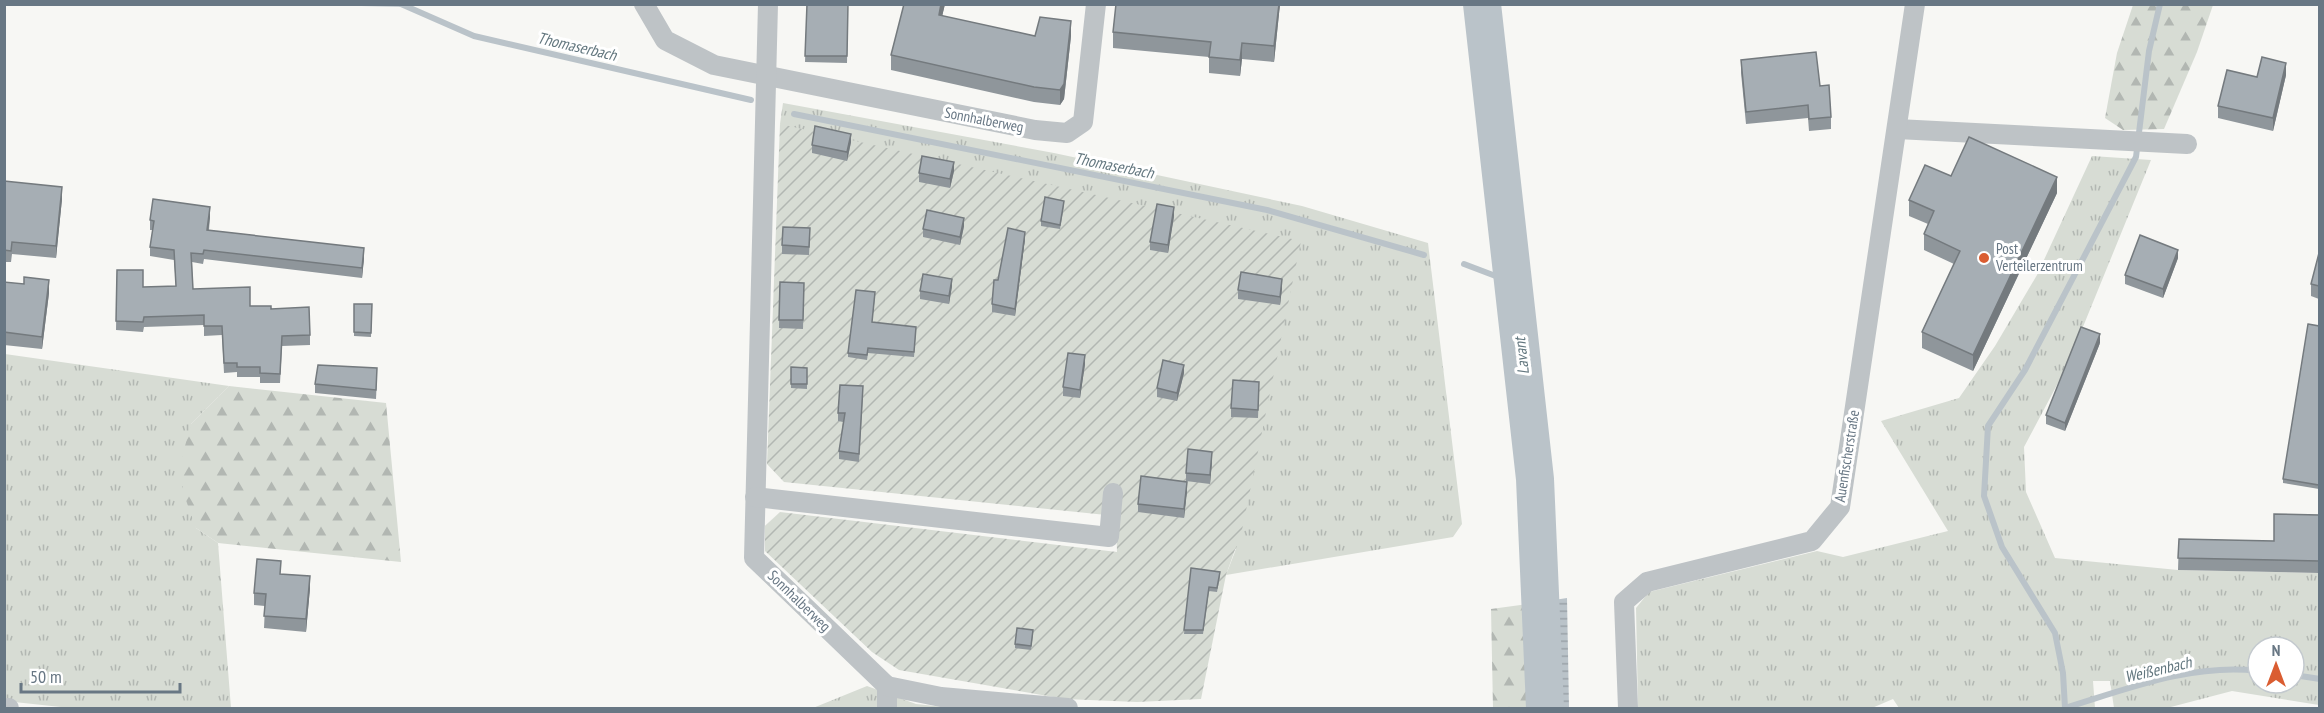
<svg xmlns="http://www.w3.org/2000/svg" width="2324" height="713" font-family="'PT Sans Narrow',sans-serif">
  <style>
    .grass { fill: url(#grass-tufts); fill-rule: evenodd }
    .forest { fill: url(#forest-firs) }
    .garden { fill: url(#garden-furrows) }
    .water { fill: url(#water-rules) }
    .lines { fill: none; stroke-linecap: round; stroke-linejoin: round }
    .stream { stroke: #bac3c9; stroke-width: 6 }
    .river { stroke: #bac3c9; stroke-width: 38 }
    .street { stroke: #bec3c6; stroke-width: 20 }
    .wall { fill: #8f969b }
    .shaded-wall { fill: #747a7e }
    .building { fill: #a6aeb4; stroke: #747a7e; stroke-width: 1.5 }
    .poi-dot { fill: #da5d31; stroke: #fff; stroke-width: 2 }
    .labels { text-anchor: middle; stroke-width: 6; stroke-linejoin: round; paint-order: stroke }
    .street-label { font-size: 15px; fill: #687784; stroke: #fff }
    .poi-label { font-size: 15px; fill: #687784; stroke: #fff; text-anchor: start }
    .water-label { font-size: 16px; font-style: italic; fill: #63777f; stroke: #fff }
  </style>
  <defs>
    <pattern id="grass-tufts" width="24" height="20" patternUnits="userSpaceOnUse" patternTransform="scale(1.5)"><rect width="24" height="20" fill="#d7dcd4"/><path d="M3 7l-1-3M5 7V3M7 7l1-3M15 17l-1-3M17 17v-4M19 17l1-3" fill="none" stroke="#b2b7b2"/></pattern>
    <pattern id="forest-firs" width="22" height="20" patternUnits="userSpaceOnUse" patternTransform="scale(1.5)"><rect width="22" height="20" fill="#d7dcd4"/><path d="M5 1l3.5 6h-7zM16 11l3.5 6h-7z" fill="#b2b7b2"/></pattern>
    <pattern id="garden-furrows" width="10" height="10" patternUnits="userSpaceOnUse" patternTransform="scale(1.5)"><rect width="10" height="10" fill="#d7dcd4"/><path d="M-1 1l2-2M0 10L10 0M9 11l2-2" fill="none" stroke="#b2b7b2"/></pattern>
    <pattern id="water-rules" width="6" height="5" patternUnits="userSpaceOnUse" patternTransform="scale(1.5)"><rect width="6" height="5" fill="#bac3c9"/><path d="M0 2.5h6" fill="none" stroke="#9ba3a9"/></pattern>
  </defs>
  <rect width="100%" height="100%" fill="#f7f7f4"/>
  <!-- grass -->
  <g class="grass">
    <path d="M783,103L1054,153L1302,206L1428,243L1462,524L1453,537L1226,575L1236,549L780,124Z"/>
    <path d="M2092,156L2151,160L2067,366L2024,447L2026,492L2055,558L2178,570L2319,573V705L2232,691L2167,708H2114L2110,681H2093L2095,708H1899L1893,699L1872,708H1638L1636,608L1649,592L1817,551L1843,557L1948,531L1881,421L1959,398L1995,346L2037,275ZM2258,647H2294V683H2258Z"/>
    <path d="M5,354L229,386L191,424L196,528L218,543L231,708H70L5,701Z"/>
    <path d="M867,686L916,704L953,708H813Z"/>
  </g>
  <!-- forest -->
  <g class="forest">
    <path d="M2133,5H2213L2197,52L2164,129L2123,130L2105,118L2117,53Z"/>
    <path d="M229,386L386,403L401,562L218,543L196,528L183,492L182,457L191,424Z"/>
    <path d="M1528,604L1532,708H1493L1491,609Z"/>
  </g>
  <!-- garden -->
  <path class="garden" d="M780,124L1301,241L1242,530L1226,575L1201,699L1137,702L1065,699L899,670L872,652L765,551V526L780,512L1117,552L1116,516L784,482L767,464Z"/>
  <!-- water -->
  <g class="water">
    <path d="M312,5H411L410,7Z"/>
    <path d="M1567,598L1569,708H1532L1528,604Z"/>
  </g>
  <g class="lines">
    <!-- stream -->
    <g class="stream">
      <path d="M401,4L474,36L751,100"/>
      <path d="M794,114L1267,210L1424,255"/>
      <path d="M1464,264L1514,283"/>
      <path d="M2294,675L2320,679"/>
      <path d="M2065,708L2063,673L2055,633L2002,547L1984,496L1988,426L2025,370L2136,157L2149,51L2160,4"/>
      <path d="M2065,708C2127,689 2193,663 2258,671"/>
    </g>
    <!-- river -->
    <path class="river" d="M1482,4L1535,479L1545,708"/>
    <!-- street -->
    <g class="street">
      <path d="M644,4L665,40L714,65L1035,130L1067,133L1083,122L1096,4"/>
      <path d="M768,4L754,558L887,686V708"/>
      <path d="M1897,129L2187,144"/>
      <path d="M755,497L1109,537L1113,493"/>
      <path d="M887,686L941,697L1068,708"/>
      <path d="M8,708H9"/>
      <path d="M1628,708L1624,602L1647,582L1812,541L1840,507L1915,4"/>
    </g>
  </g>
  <!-- wall -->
  <g class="wall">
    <path d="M807,4H848L847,63L805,62Z"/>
    <path d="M904,4H945L942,16L1035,36H1071L1064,99L1060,105L1034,102L891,70V55Z"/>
    <path d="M1116,4H1280L1274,62L1242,59L1240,76L1209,73V57L1113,48V32Z"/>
    <path d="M1741,60L1820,86L1831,117V129L1809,131L1808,118L1746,124L1741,73Z"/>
    <path d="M2286,75L2273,131L2218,118V106L2257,77Z"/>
    <path d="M851,142L847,161L812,153V145Z"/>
    <path d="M954,171L950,188L919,182V173Z"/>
    <path d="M1951,176L2057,193L1973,371L1922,348V332L1954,264L1924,250V234L1928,224L1909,216V200Z"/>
    <path d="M4,181L62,199L56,258L12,254L11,262H4Z"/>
    <path d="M1064,205L1060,229L1041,226V221Z"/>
    <path d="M1174,216L1168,253L1150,250V242Z"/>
    <path d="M210,217L209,230L364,258L362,278L204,259L203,264L192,262L193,289L250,306L271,309L310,335V345L282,346L280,383H260V377H237V372L224,373L222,335L204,336V325L144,327L143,332L116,330L117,270L143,287L176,286L174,260L150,256V247L153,230H150V220Z"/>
    <path d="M964,226L960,245L923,237V229Z"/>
    <path d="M810,237L809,255L782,254V245Z"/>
    <path d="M1025,239L1015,316L992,312V304L998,280Z"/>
    <path d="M2319,253V299L2311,296V284Z"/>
    <path d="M2178,258L2163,298L2125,284V275Z"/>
    <path d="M4,282L49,293L42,349L4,345Z"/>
    <path d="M780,282L804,283L803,329L779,328Z"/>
    <path d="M952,286L949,304L920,299V291Z"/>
    <path d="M1282,288L1280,305L1238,299V290Z"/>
    <path d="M875,297L872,322L916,331L914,357L868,353L867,360L848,357V353Z"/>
    <path d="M354,304H372L371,337L354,336Z"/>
    <path d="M2319,326V489L2283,483V479Z"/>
    <path d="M2100,343L2065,431L2046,424V415Z"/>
    <path d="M1085,364L1080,398L1063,396V387Z"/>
    <path d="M791,367L807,368V389L791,388Z"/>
    <path d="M1184,373L1177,401L1157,397V388Z"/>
    <path d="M377,377L376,399L315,393V384Z"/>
    <path d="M1259,390L1258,418L1231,417V408Z"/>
    <path d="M863,395L859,462L839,459V451L843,422L838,421V413Z"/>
    <path d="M1212,461L1210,484L1186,481V473Z"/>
    <path d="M1187,491L1184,518L1138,512V504Z"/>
    <path d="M2319,515V573L2178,570L2179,539L2274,541Z"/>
    <path d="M1191,568L1220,576L1217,592L1209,591L1203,634H1184Z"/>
    <path d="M281,574L310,588L306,632L264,628L265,606L254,605V593Z"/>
    <path d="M1033,634L1031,650L1015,648V644Z"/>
  </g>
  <!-- shaded-wall -->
  <g class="shaded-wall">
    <path d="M941,4H945L939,30V15Z"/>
    <path d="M1279,4H1280L1274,62V46Z"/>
    <path d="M1071,21V36L1064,99L1060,105V90Z"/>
    <path d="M1242,43V59L1240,76V60Z"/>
    <path d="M2286,63V75L2273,131V118Z"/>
    <path d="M851,134V142L847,161V152Z"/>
    <path d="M954,162V171L950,188V179Z"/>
    <path d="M2057,177V193L1973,371V355Z"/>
    <path d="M62,187V199L56,258V246Z"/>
    <path d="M210,207V217L207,239V230Z"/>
    <path d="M1174,207V216L1168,253V245Z"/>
    <path d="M964,218V226L960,245V237Z"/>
    <path d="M1025,232V239L1015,316V309Z"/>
    <path d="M364,248V258L362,278V268Z"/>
    <path d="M2178,250V258L2163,298V289Z"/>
    <path d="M952,279V286L949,304V296Z"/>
    <path d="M1282,279V288L1280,305V297Z"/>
    <path d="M49,280V293L42,349V337Z"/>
    <path d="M2100,334V343L2065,431V423Z"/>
    <path d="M1085,355V364L1080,398V390Z"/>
    <path d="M1184,365V373L1177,401V393Z"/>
    <path d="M1212,452V461L1210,484V475Z"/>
    <path d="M1187,482V491L1184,518V509Z"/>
    <path d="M310,576V588L306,632V619Z"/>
  </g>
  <!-- building -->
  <g class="building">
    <path d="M807,4H848L847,56H805Z"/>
    <path d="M904,4H941L939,15L1035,36L1040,17L1071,21L1064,84L1060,90L1034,87L891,55Z"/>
    <path d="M1116,4H1279L1274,46L1242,43L1240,60L1209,57L1211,42L1113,32Z"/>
    <path d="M1816,52L1820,86L1829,85L1831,117L1809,119L1808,105L1746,112L1741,60Z"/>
    <path d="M2262,57L2286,63L2273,118L2218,106L2227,70L2257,77Z"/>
    <path d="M815,126L851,134L847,152L812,145Z"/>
    <path d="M1969,137L2057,177L1973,355L1922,332L1960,251L1924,234L1934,211L1909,200L1925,165L1951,176Z"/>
    <path d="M922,156L954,162L950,179L919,173Z"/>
    <path d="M4,181L62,187L56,246L12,242L11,251L4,250Z"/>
    <path d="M1045,197L1064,201L1060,225L1041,221Z"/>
    <path d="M153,199L210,207L207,230L364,248L362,268L204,250L203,254L191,253L193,289L250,287V306H271V309L309,307L310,335L282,336L280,374L260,373V367H237V363H224L222,326H204V315L144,317L143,322L116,321L117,270H143V287L176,286L174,250L150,247L154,221L150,220Z"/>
    <path d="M1157,204L1174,207L1168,245L1150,242Z"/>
    <path d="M927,210L964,218L960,237L923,229Z"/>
    <path d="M783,227L810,228L809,247L782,245Z"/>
    <path d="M1008,228L1025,232L1015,309L992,304L994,280H998Z"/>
    <path d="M2140,235L2178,250L2163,289L2125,275Z"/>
    <path d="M2319,253V286L2311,284Z"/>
    <path d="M1241,272L1282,279L1280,297L1238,290Z"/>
    <path d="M923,274L952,279L949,296L920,291Z"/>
    <path d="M24,277L49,280L42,337L4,332V282L24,284Z"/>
    <path d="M780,282L804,283L803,320H779Z"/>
    <path d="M856,290L875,292L872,322L916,327L914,352L868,348L867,355L848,353Z"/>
    <path d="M354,304H372L371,333L354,332Z"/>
    <path d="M2308,324L2319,326V485L2283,479Z"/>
    <path d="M2081,327L2100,334L2065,423L2046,415Z"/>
    <path d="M1068,353L1085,355L1080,390L1063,387Z"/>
    <path d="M1163,360L1184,365L1177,393L1157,388Z"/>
    <path d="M318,365L377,368L376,390L315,384Z"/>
    <path d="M791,367L807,368V384H791Z"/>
    <path d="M1233,380L1259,382L1258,410L1231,408Z"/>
    <path d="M840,385L863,386L859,454L839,451L845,413H838Z"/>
    <path d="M1188,449L1212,452L1210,475L1186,473Z"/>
    <path d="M1141,476L1187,482L1184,509L1138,504Z"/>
    <path d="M2274,514L2319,515V561L2178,558L2179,539L2274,541Z"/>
    <path d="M257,559L281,561L280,574L310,576L306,619L264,616L266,594L254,593Z"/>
    <path d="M1191,568L1220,572L1217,588L1209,587L1203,630H1184Z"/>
    <path d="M1017,628L1033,630L1031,646L1015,644Z"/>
  </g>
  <!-- markers -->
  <circle class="poi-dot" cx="1984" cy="258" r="6"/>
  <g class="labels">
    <!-- street labels -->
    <g class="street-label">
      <text transform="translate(984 120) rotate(11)" y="5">Sonnhalberweg</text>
      <text transform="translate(1847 456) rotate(-81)" y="5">Auenfischerstraße</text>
      <text transform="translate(799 601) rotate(44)" y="5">Sonnhalberweg</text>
    </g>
    <!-- poi labels -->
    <g class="poi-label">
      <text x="1996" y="254">Post<tspan x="1996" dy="17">Verteilerzentrum</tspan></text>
    </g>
    <!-- water labels -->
    <g class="water-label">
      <text transform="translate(577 46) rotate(13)" y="6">Thomaserbach</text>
      <text transform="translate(1114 165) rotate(11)" y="6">Thomaserbach</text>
      <text transform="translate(1521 356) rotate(-96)" y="6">Lavant</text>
      <text transform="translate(2158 669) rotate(-13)" y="6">Weißenbach</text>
    </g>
  </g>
  <!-- border -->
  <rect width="2324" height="713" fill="none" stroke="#687784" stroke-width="12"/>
  <!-- north arrow -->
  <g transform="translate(2276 665)"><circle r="28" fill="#ffffff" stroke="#c3c9ce" stroke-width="1.5"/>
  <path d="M0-4.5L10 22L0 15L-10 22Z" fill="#da5d31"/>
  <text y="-9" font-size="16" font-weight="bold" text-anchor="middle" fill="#687784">N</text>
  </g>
  <!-- scale -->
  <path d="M21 683v9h159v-9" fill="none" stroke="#687784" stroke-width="3"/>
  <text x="30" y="683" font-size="18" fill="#687784" stroke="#ffffff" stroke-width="4.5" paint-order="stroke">50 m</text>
</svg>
